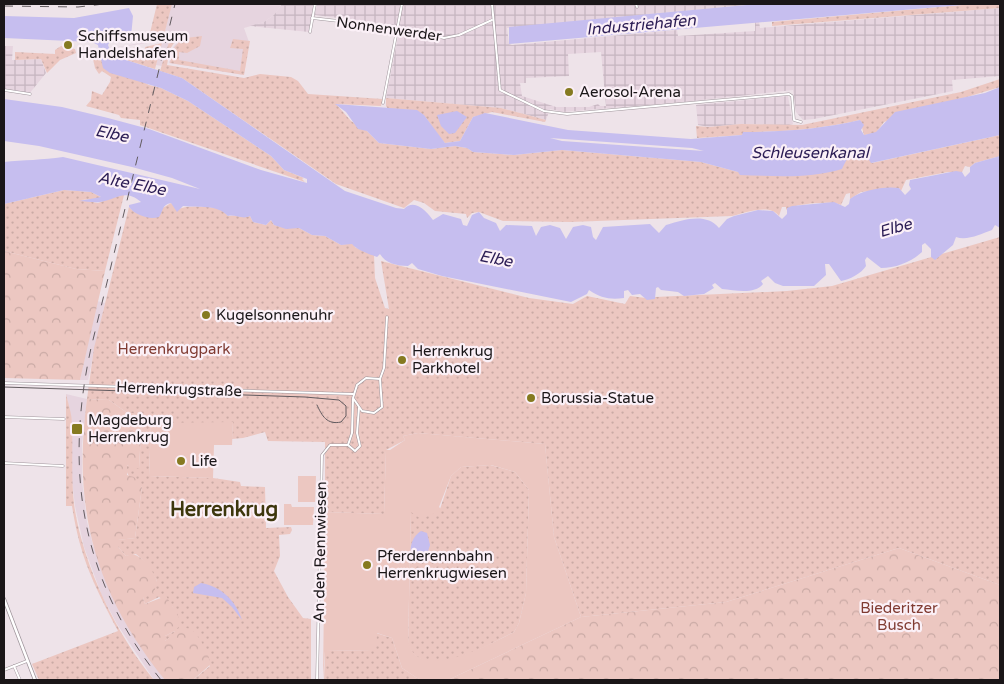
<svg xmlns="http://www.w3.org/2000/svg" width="1004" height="684" font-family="'Varela Round',sans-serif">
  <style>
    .built { fill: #e6d4df }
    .industrial { fill: url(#industrial-grid); fill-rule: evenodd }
    .grass { fill: url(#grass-dots) }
    .forest { fill: url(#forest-crowns) }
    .garden { fill: #ecc7c1; fill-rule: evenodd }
    .water { fill: #c6beef; fill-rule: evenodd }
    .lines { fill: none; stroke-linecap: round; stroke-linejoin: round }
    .minor-casing { stroke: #9f959b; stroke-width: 3 }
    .tertiary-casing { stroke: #9f959b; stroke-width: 4 }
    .minor { stroke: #fff; stroke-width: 2 }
    .tertiary { stroke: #fff; stroke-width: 2.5 }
    .tram { stroke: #625b5f; stroke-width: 1 }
    .rail { stroke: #625b5f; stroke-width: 1; stroke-dasharray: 9 9; stroke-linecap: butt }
    .poi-dot { fill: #857a20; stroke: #fbf0f7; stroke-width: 2 }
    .labels { text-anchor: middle; stroke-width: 4.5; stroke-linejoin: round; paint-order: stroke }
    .street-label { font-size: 15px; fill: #1a1618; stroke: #fbf0f7 }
    .poi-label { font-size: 15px; fill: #1a1618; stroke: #fbf0f7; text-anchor: start }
    .park-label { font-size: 15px; fill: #803b32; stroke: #fbf0f7 }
    .water-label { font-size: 16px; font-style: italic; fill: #2b1c54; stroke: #fbf0f7 }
    .district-label { font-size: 20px; font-weight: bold; fill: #3d370d; stroke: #fbf0f7 }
  </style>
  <defs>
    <pattern id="industrial-grid" width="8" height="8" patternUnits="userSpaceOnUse" patternTransform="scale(1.25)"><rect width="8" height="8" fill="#e6d4df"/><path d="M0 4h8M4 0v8" fill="none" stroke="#c5b5bf"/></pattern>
    <pattern id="grass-dots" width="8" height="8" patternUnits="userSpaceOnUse" patternTransform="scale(1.25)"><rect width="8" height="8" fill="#ecc7c1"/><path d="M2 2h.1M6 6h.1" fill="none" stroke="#caaaa5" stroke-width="1.8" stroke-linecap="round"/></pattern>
    <pattern id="forest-crowns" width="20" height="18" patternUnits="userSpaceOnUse" patternTransform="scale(1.25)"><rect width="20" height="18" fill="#ecc7c1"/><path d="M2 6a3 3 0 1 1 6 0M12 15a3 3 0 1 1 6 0" fill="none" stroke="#caaaa5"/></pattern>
  </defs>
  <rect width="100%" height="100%" fill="#eee3e9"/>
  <!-- built -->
  <g class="built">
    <path d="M157,4H282L274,15L264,22L244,28L249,42L244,75L169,63L171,50L178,41L176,38L169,42L162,66L156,65L162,41L112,48L163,39L171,5Z"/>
    <path d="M97,301L105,303L88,380H80Z"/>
    <path d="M66,394L87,399L82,444V481L87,522L93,545L124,620L165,680H154L117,624L102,596L84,547L75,506L71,473L72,422Z"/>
  </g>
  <!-- industrial -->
  <g class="industrial">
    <path d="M282,4H314L309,32L250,26L264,22L274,15Z"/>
    <path d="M317,4H757L507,28L509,44L512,45L677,30L678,36L755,31V21H759L760,28L1000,8V76L952,80L953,91L814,119L803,120L796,112L793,90L684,102L563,112L550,109L546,120L501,108L386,98L400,26L315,15ZM601,52L606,106H600L598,104L589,107H556L522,96L520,83H526V78L569,76L568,54Z"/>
    <path d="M4,46H13L12,60L41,59L46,73L29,94L4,91Z"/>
    <path d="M788,96L793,124L789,125L741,124L709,127L698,125L696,105Z"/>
  </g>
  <!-- grass -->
  <g class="grass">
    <path d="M157,4H172L163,39L150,42L145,40L150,33Z"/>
    <path d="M973,4H1000V8L772,26V22Z"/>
    <path d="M202,36L200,46L187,53L179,52V60L240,71L243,49L230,48L233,39L250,41L244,75L170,63L172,50L179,42L178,39Z"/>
    <path d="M176,40L170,49L167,65L244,78L260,74L291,77L298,81L308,94L383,99L381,106L336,104L351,121L367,131L379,143L431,149L455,146L467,148L473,152L514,155L562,150L701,162L738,172L841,169C848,156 852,151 868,149L872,163L1000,135V156L975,163L970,167L965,166L962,172H948L906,180L901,191L899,188L861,192L850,199V193L846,194L841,205C833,200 791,204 786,210V207H782L779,216C770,203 745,213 732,216L570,222L503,221L479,212L472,213L467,218L466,214L435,211L424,203L414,200L404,208L336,184L182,78L160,71L169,42Z"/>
    <path d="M162,43L155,69L123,59L112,51L139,47L126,51L125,55L145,61V47Z"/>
    <path d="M61,46L75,49L76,53L60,60L47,73L41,59L15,60V52L55,54V50Z"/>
    <path d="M95,52H99L100,59L149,85L161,88L188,101L271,156L284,170L304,178L302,179L305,182L140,125V120L121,118L119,115L86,106L91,100L92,91L102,95L110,82L111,77L102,71L99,74L95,68L92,54Z"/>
    <path d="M1000,76V87L884,122L876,133L864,135L860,120C820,129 784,132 744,132L742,135L697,138L696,126L709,127L741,124L802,125L961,92L1000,79Z"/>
    <path d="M386,98L501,108L546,120L545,122L492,112L473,117L460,141L445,143C420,114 431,109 388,109L386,106Z"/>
    <path d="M64,190L91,192L103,198L81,200L98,203L122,194L124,195L105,271L76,269L4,251V204Z"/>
    <path d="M171,203L179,209C185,205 216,206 222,210C225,212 226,214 228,216C236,214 242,218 250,216L253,222L266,225L271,220L274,225L299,228L312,235L325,236L341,245L352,243L356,248L374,255L375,278L385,308L389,309L381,261L529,298L573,304L587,296L625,304L630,296L654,299L655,297L787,291L832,286L1000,237V585L899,548L726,602L581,617L554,537L545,444L418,433L403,436L405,440L386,450L384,514L325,512V442L268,441L265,432L243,438L232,439L233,423H151L149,476L213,478L240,482L241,486L265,487L266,528L291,527L292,530L290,534L279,535L280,556L274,571L288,597L303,618L311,619V680H193L210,666L180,630L165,641V636L175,631L173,607L159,597L145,604L143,598L157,581C151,570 146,562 136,554L126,556L118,547L117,540L135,538L142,487C134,481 125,476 126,465L139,468L142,416L126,412L109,400L87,399L94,348L129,207L132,210L148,217Z"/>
    <path d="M66,394C68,403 72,414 72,424C73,451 71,477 74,504C82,563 116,634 154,680H39L32,664L118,631C94,585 80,558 72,506H66Z"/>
    <path d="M490,465L515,472L529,490L526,593L519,623L514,632C486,646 422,684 408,644L411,511L416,513L440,509L451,476L461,467Z"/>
    <path d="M376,633L392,638L402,668L420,680H324L325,651L372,650Z"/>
  </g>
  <!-- forest -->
  <g class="forest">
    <path d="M4,251L76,269L105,271L80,380L4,378Z"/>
    <path d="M87,399L109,400L126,412L142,415L139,468L134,469L127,465V475L134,477L142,487L135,538L118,540V547L126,556L132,554C145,557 152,570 157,581L154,593L143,598L145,604L166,596L178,615L181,624L175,631L165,636V641C170,637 180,627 186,628C198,629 208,654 211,664L193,680H165C95,594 72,508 87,399Z"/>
    <path d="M899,548L1000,585V680H448L581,617L726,602Z"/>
  </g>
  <!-- garden -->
  <g class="garden">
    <path d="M233,422L232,445H214L213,478L149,476L151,423Z"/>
    <path d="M418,433L545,444L554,537L581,617L448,680H420L402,668L392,638L377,633L376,650L325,651L323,680L325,512L384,514L386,450H390L405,440L403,436ZM491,465L515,472L529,490L526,593L519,623L514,632C487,646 417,684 408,641L411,512L421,519L442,510L439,507L451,476L461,467Z"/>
    <path d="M298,476H316L315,502H298Z"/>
    <path d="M284,504H291L292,507H314L313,525H284Z"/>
  </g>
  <!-- water -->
  <g class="water">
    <path d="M757,4H973L509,44V27Z"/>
    <path d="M129,8L133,16L131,37L110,41L108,45L110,50L123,59L182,78L345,191L396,208L404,209C415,197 428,213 433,220L443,214L461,219L463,225L467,226L472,215L479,212L484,218L496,223L500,231L506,225L532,226L536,236L541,227L550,225L560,228L566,239L573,227L583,225L591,227L593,237L596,240L603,227L650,224L659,233L666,225C683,220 706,212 719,228L727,219L734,216L758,210L773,211L782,219L787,214V208L792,206L834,202L845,207L849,204L850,199C862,190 884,186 899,188L905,195L911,189L909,185L910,180L956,171L962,172L965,177L970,172V167L975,163L1000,156V228L995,225L992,230C981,234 967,241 956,237L953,245L935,260L931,257V249L925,243L922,245V252C911,262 896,268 881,268L867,257L865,260L866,266C862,273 849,280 841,281L829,264H825L826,275L814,286H783L775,283L768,276L761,281L763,284C754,295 735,290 722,289L715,283L712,285L714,288L704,294L684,296L678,292L661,290L658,287L656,288L655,299L647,300L640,294L632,295L628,290L624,291V298C610,300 601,298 589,290L587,294L571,302L442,276L418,269L412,263L408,266C397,266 385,263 380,254L377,257C369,254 357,250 352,244L341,245L325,236L312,235L299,228L286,229L274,225L271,220L266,225L253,222L250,216C242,220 236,214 228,216C217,204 199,208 183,206L177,212L171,203C162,204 163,212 159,217C149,220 135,215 129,207V205L141,202C124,188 117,200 100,202C94,203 86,201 79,201L101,197L91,192L64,190L4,204V162C23,160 43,160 63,157L200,189L172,178L132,167L39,146L4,141V99L62,107L108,118L149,129L261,170L307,183V179L284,170L271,156L188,101L161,88L110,73L103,68L98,45L92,42L4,38V16L74,18Z"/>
    <path d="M1000,87V135L871,163L867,157L870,153L868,149C852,150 848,156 842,169C809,179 774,176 740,175L738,172L701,162L562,150L514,155L473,152L467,148L455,146L431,149L379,143L367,131L358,129L346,112L335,104L417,110L424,115L445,143L460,141L473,117L485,113L568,130L691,139L742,135L743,132C783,132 821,129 860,120L864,125L861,130L864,135L876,132L895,112L985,93ZM550,138L692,148L704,151L562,141Z"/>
    <path d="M457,111L467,117L455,133L449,134L441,126L437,115Z"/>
    <path d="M421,531L427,533L430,545L426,558L419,562L415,561C407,552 411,537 421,531Z"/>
    <path d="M201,583C221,586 236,601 242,620L232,607L222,598L193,593L194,587Z"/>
  </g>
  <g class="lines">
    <!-- minor casing -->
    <g class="minor-casing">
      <g id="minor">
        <path d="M492,4L500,90L544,111L567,114L789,94L792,96L794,120L801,122"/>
        <path d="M636,4L637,7"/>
        <path d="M312,18L391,27L444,38L459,35L492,20"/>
        <path d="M310,32L315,4"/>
        <path d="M4,90L30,94"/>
        <path d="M383,103L402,4"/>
        <path d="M380,379L366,378L357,385L353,398L362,411L374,413L382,407L380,379L384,368L387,317"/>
        <path d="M4,383L353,394"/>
        <path d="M353,399L352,433L348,445L355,451L360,446L357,433L359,408"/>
        <path d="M4,417L64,419"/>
        <path d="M4,463L63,466"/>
        <path d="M14,666L20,680"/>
        <path d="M4,670L27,661"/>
        <path d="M317,680L322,455L330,445H348"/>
      </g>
    </g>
    <!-- tertiary casing -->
    <g class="tertiary-casing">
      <path id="tertiary" d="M4,599L35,680"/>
    </g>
    <!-- minor -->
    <use href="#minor" class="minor"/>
    <!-- tertiary -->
    <use href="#tertiary" class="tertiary"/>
    <!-- tram -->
    <path class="tram" d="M4,387L305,397L339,400L346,406V416L341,422C327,425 322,416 317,405"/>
    <!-- rail -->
    <g class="rail">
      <path d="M176,4H191"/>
      <path d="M4,6L78,7L104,4"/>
      <path d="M161,680C81,580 64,471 91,348L175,4"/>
    </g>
  </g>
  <!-- markers -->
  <g class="poi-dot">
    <circle cx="68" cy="45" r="5"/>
    <circle cx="569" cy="92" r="5"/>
    <circle cx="206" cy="315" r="5"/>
    <circle cx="402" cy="360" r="5"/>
    <circle cx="531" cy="398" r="5"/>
    <rect x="71" y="423" width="12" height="12" rx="2.5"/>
    <circle cx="181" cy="461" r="5"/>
    <circle cx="367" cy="565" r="5"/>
  </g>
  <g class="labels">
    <!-- street labels -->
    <g class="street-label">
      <text transform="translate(389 29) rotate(8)" y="5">Nonnenwerder</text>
      <text transform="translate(179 389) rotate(2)" y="5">Herrenkrugstraße</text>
      <text transform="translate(320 552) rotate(-89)" y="5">An den Rennwiesen</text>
    </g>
    <!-- poi labels -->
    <g class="poi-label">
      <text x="78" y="41">Schiffsmuseum<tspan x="78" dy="17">Handelshafen</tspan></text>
      <text x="579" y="97">Aerosol-Arena</text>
      <text x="216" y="320">Kugelsonnenuhr</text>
      <text x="412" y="356">Herrenkrug<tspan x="412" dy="17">Parkhotel</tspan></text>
      <text x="541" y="403">Borussia-Statue</text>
      <text x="88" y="425">Magdeburg<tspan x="88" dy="17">Herrenkrug</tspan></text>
      <text x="191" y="466">Life</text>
      <text x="377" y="561">Pferderennbahn<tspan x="377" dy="17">Herrenkrugwiesen</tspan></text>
    </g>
    <!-- park labels -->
    <g class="park-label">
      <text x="174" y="354">Herrenkrugpark</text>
      <text x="899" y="613">Biederitzer<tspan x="899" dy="17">Busch</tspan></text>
    </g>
    <!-- water labels -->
    <g class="water-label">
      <text transform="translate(641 24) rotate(-5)" y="6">Industriehafen</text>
      <text transform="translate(112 133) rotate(12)" y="6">Elbe</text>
      <text x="810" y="158">Schleusenkanal</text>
      <text transform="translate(132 183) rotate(11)" y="6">Alte Elbe</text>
      <text transform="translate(895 227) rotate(-16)" y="6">Elbe</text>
      <text transform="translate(496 258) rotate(11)" y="6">Elbe</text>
    </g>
    <!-- district labels -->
    <g class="district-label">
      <text x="224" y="516">Herrenkrug</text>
    </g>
  </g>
  <!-- border -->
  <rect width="1004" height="684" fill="none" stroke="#1a1618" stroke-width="10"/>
</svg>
